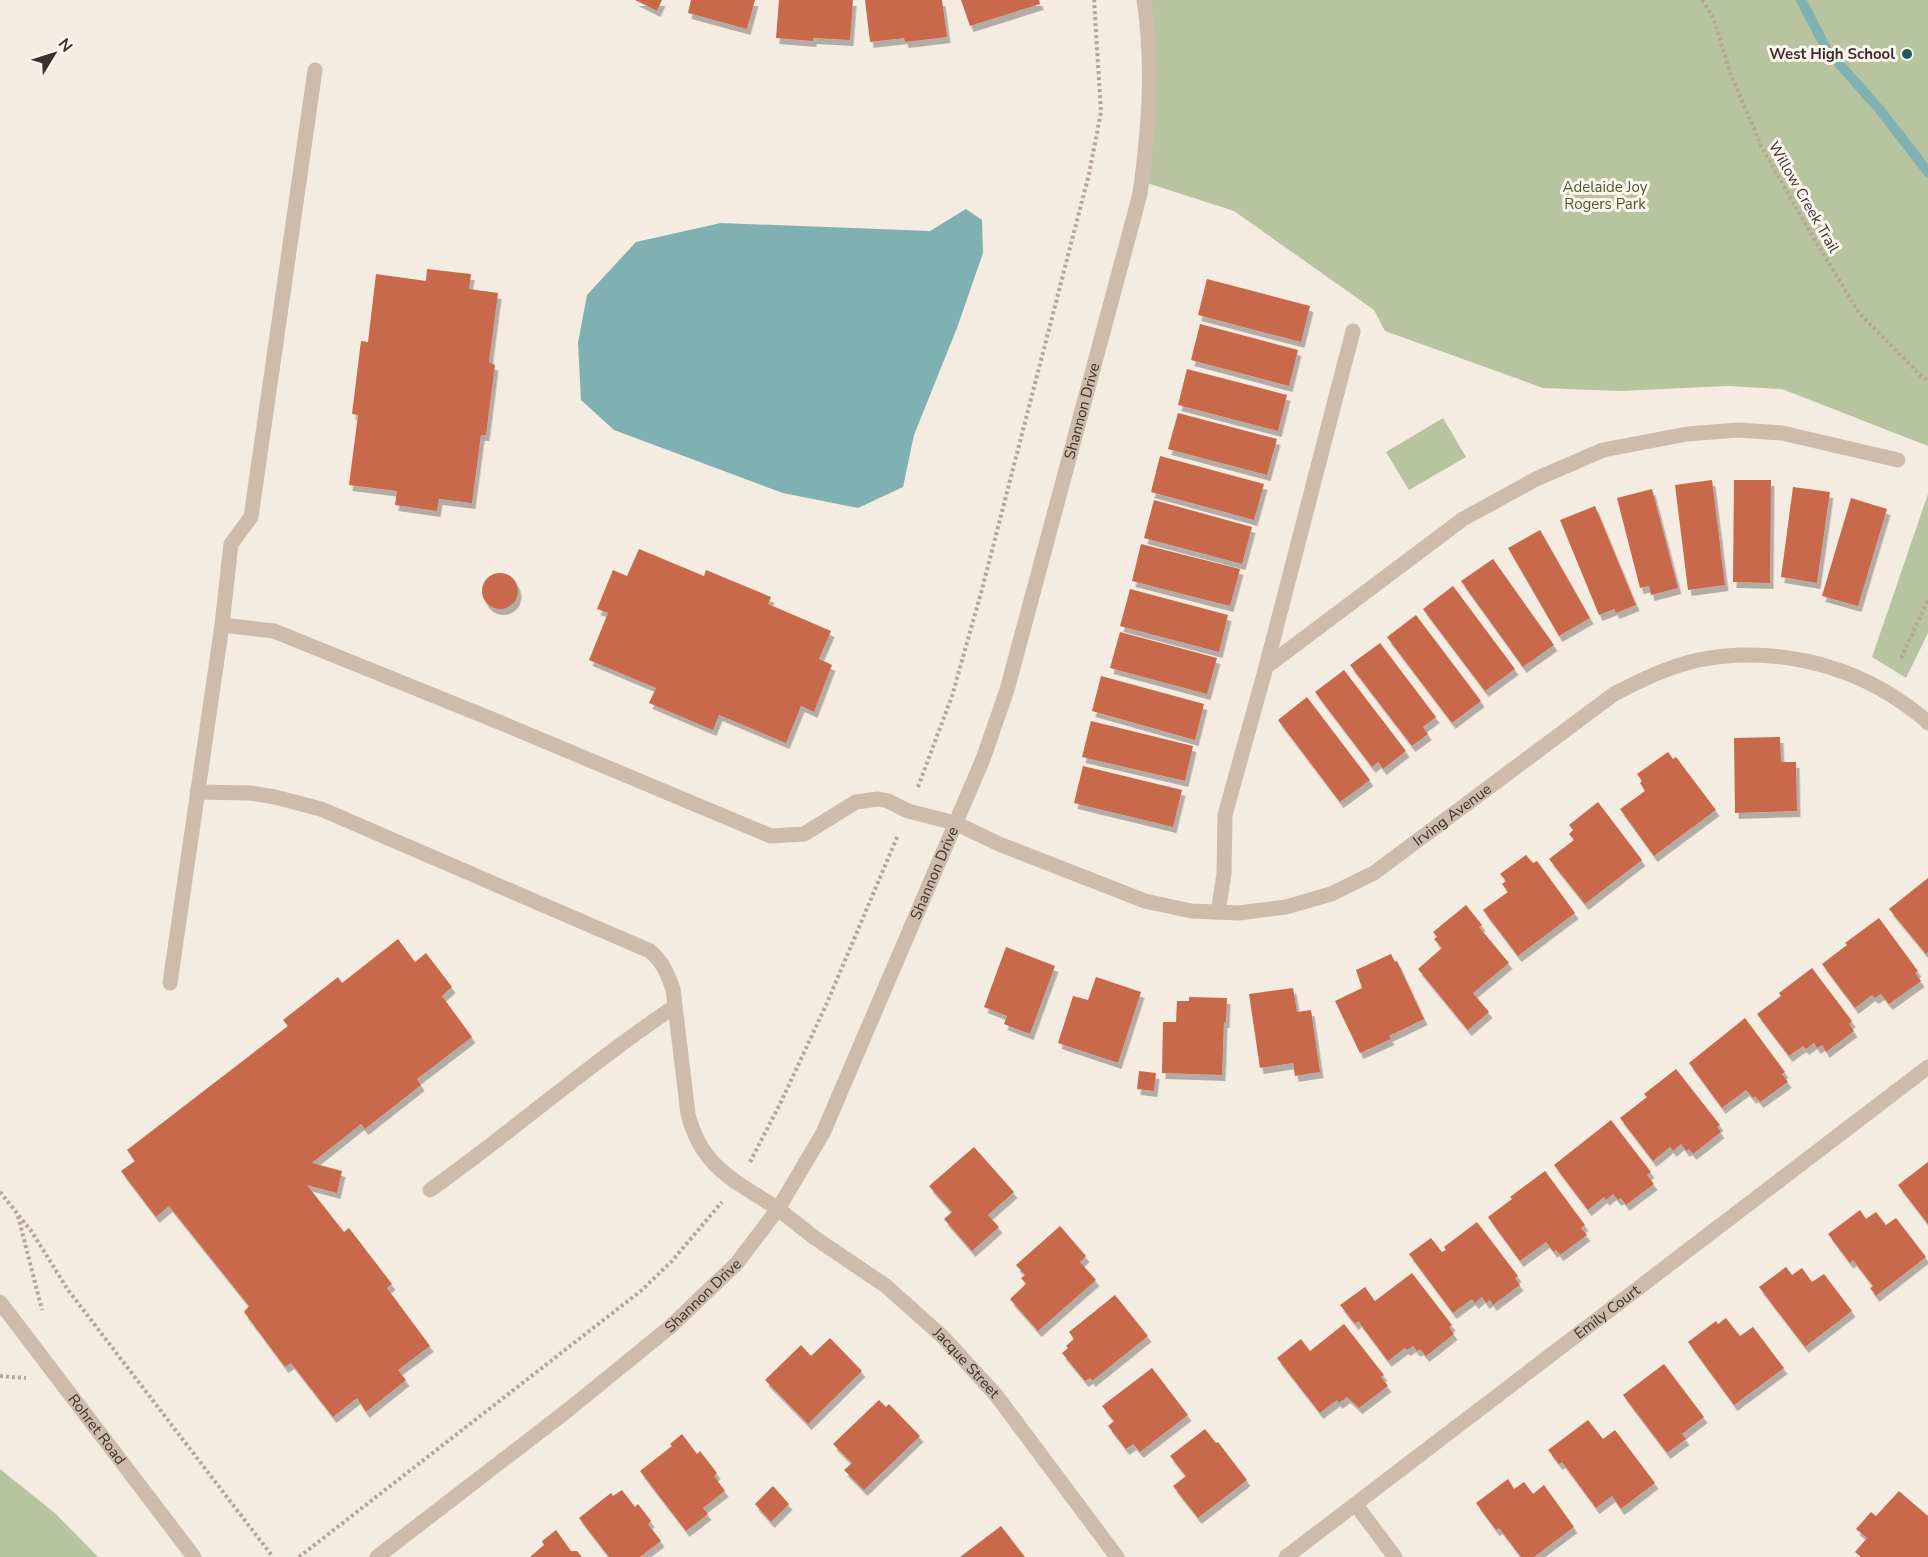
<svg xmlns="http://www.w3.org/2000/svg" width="1928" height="1557" font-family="'Nunito Sans',sans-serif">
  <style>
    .green { fill: #b8c4a0 }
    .water { fill: #7fb0b2 }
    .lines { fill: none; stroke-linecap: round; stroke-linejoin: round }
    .stream { stroke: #7fb0b2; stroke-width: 10 }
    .building { fill: #c8694b; filter: url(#shadow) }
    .path { stroke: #b9a596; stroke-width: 4; stroke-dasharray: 3 3; stroke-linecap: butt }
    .service { stroke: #cdbbac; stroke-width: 15 }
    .minor { stroke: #cdbbac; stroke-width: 15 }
    .tertiary { stroke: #cdbbac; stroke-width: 15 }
    .poi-dot { fill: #1f5a5e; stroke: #fbf5ee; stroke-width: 2 }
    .labels { text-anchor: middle; stroke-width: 6; stroke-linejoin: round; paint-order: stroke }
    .poi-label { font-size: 15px; font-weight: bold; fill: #3b302b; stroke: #fbf5ee; text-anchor: end }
    .park-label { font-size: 15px; fill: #4a5a2e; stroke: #fbf5ee }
    .street-label { font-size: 15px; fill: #3b302b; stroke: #fbf5ee }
  </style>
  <defs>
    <filter id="shadow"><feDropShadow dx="3.5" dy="6" stdDeviation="0" flood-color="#0004"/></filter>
  </defs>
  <rect width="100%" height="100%" fill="#f4ebe1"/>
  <!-- green -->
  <g class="green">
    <path d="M1144,0H1928V446L1782,389L1728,386L1620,391L1543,388L1385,331L1374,310L1234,211L1141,181Z"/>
    <path d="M1443,418L1466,457L1409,490L1386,452Z"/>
    <path d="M1928,494V633L1906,678L1872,657Z"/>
    <path d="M0,1469L56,1514L98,1557H0Z"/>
  </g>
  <!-- water -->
  <path class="water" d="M966,209L982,220L983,253L957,328L914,435L903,487L858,508L783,493L614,430L581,400L578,343L587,295L636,242L721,223L930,231Z"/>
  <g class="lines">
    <!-- stream -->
    <path class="stream" d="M1801,0L1827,50L1880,110L1928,172"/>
  </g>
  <!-- building -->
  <g class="building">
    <path d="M635,0H662L657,11Z"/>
    <path d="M691,0H755L747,29L688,13Z"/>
    <path d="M779,0H853L850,40L813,38V41L776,38Z"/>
    <path d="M865,0H942L947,37L905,42L904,38L870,42Z"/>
    <path d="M961,0H1039L1040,4L970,26Z"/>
    <path d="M427,269L471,274L469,289L498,293L489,362L495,365L486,435H481L472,503L439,499L437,511L395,505L397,491L349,485L358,415L352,414L361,341L368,342L376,274L426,281Z"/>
    <path d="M1207,279L1310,306L1301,342L1198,315Z"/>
    <path d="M1200,324L1298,350L1289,386L1191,360Z"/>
    <path d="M1187,369L1287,395L1278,431L1178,405Z"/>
    <path d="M1178,413L1277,439L1267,475L1168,449Z"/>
    <path d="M1160,456L1264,484L1254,520L1151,492Z"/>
    <path d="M1712,480L1725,585L1688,590L1675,485Z"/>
    <path d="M1734,480H1771L1770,583L1733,582Z"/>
    <path d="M1793,487L1830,492L1817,583L1781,577Z"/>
    <path d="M1652,489L1678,588L1651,595L1649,586L1640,588L1617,498Z"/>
    <path d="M1851,498L1887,509L1858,606L1822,596Z"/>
    <path d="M1154,500L1252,527L1242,564L1144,538Z"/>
    <path d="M1595,506L1636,605L1616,613L1614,609L1599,615L1560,520Z"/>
    <path d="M1540,530L1590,618L1559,636L1508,548Z"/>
    <path d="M1141,544L1240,569L1230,606L1132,581Z"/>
    <path d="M639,549L704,576L706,570L771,597L768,604L831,631L819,659L832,665L814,712L801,706L786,743L719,715L713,730L649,703L656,688L589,660L608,613L597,609L613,570L627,576Z"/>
    <path d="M1493,559L1554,645L1523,667L1461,581Z"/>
    <circle cx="500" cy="591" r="18"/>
    <path d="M1453,586L1515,669L1485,691L1423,609Z"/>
    <path d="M1130,589L1228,615L1219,652L1120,626Z"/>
    <path d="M1416,615L1481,701L1452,723L1387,637Z"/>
    <path d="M1120,632L1217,658L1207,694L1110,668Z"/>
    <path d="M1380,643L1436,717L1423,727L1428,734L1412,746L1350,665Z"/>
    <path d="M1344,670L1406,751L1383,769L1378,762L1372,767L1315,692Z"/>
    <path d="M1101,676L1204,704L1195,740L1092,711Z"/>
    <path d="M1307,697L1370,780L1340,802L1278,720Z"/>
    <path d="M1091,721L1193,746L1185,781L1082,757Z"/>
    <path d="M1780,737L1781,762H1796L1797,811L1735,813L1734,738Z"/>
    <path d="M1668,752L1673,759L1676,757L1716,810L1654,856L1620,809L1645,791L1640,783L1642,781L1637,774Z"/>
    <path d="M1083,766L1182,790L1173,827L1074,803Z"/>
    <path d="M1598,802L1642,860L1585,904L1549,859L1574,840L1569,834L1573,830L1569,825Z"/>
    <path d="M1526,855L1533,863L1537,861L1575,913L1518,956L1483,910L1508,892L1502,884L1506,881L1500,874Z"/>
    <path d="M1928,878V952L1926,954L1889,909Z"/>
    <path d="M1466,905L1482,925L1479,927L1509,963L1473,993L1489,1012L1468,1030L1418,969L1442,948L1434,939L1437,937L1433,932Z"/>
    <path d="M1879,918L1918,971L1915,973L1921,981L1889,1004L1881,994L1875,998L1872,995L1855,1008L1822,964L1847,945L1845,943Z"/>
    <path d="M398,939L415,962L426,953L452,987L442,996L472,1037L417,1079L421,1085L365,1129L361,1124L312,1163L342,1171L337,1193L307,1185L344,1232L349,1228L392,1284L387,1288L430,1346L398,1370L406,1380L366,1412L357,1398L333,1417L291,1363L285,1367L244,1312L249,1306L169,1206L156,1217L121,1171L135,1161L127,1150L288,1026L283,1020L338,977L342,983Z"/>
    <path d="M1006,947L1055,966L1030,1034L1004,1024L1007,1016L984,1007Z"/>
    <path d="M1391,954L1395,962L1397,961L1424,1019L1389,1036L1391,1039L1360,1053L1335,1001L1362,988L1356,970Z"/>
    <path d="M1812,968L1852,1021L1849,1024L1854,1031L1826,1052L1822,1045L1817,1048L1814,1043L1806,1049L1803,1046L1789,1056L1757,1014L1781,996L1779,993Z"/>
    <path d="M1096,977L1141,992L1118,1063L1058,1043L1073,996L1088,1000Z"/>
    <path d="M1293,988L1297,1012L1311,1010L1320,1072L1295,1076L1293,1063L1260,1068L1249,994Z"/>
    <path d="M1189,997L1227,998L1226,1022H1224L1222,1075L1162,1073L1163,1022H1176L1177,1001H1189Z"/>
    <path d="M1745,1018L1785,1072L1782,1074L1788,1082L1760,1102L1755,1096L1753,1098L1746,1090L1722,1108L1689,1063Z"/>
    <path d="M1676,1069L1720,1125L1717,1127L1721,1132L1693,1154L1689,1149L1686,1151L1681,1144L1673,1151L1670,1147L1653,1161L1620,1118L1647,1097L1644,1094Z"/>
    <path d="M1139,1071L1156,1073L1154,1091L1137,1089Z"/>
    <path d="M1611,1120L1651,1172L1647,1175L1654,1184L1626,1205L1621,1198L1618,1200L1613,1194L1606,1200L1604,1197L1588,1210L1554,1165Z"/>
    <path d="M974,1147L1014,1192L988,1215L999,1227L972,1251L944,1219L952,1212L929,1186Z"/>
    <path d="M1928,1162V1224L1898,1185Z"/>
    <path d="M1545,1171L1585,1225L1581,1228L1587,1235L1560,1255L1556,1250L1554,1252L1546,1242L1520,1261L1488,1217L1512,1199L1510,1197Z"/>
    <path d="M1860,1210L1866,1219L1876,1212L1886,1225L1896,1218L1926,1257L1876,1296L1870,1288L1873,1286L1853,1260L1850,1263L1828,1234Z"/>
    <path d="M1477,1222L1518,1276L1515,1278L1520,1285L1493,1305L1490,1300L1486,1303L1482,1297L1475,1303L1472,1299L1453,1313L1409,1254L1431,1238L1442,1252L1446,1250L1444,1247Z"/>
    <path d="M1060,1226L1086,1256L1080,1262L1096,1280L1038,1331L1010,1299L1026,1284L1021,1278L1025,1275L1016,1265Z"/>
    <path d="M1786,1267L1792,1275L1802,1268L1812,1282L1824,1274L1852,1311L1805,1347L1759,1287Z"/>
    <path d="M1412,1273L1452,1325L1449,1327L1454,1334L1426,1356L1420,1349L1417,1351L1413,1346L1407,1350L1405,1348L1388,1361L1358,1321L1355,1324L1340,1305L1365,1287L1375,1301Z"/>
    <path d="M1115,1295L1148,1336L1092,1381L1090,1378L1085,1381L1062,1353L1068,1348L1066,1346L1074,1339L1069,1332Z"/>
    <path d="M1726,1318L1740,1336L1753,1327L1784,1368L1734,1405L1688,1342L1716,1321L1718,1324Z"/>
    <path d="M1344,1324L1384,1375L1381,1377L1388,1386L1359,1408L1347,1397L1339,1403L1337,1400L1320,1413L1277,1358L1301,1339L1310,1351Z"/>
    <path d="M830,1338L862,1371L808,1424L765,1380L801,1345L811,1356Z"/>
    <path d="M1664,1364L1704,1417L1682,1434L1686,1439L1667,1453L1623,1395Z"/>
    <path d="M1152,1368L1188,1415L1140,1452L1133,1444L1126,1449L1108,1426L1114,1421L1102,1406Z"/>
    <path d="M879,1400L886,1407L889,1404L920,1436L864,1490L844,1470L852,1463L833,1444Z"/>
    <path d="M1588,1420L1603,1439L1615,1430L1655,1483L1621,1509L1612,1496L1596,1508L1562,1462L1559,1464L1548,1450Z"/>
    <path d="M1205,1429L1216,1443L1218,1442L1247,1480L1198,1518L1173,1486L1186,1476L1170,1456Z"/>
    <path d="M682,1434L697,1454L700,1451L717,1473L714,1476L725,1491L703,1508L708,1514L686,1531L640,1471L672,1446L670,1444Z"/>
    <path d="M1508,1479L1514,1489L1524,1482L1533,1494L1544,1485L1574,1527L1534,1557H1521L1499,1528L1496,1530L1476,1503Z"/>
    <path d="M773,1486L789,1504L771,1522L755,1504Z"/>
    <path d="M622,1490L635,1507L638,1504L651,1521L648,1524L661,1541L640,1557H609L579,1518L611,1493L613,1496Z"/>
    <path d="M1899,1491L1928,1516V1557H1861L1855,1552L1867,1538L1856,1529L1871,1512L1876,1516Z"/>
    <path d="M1001,1526L1025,1557H960Z"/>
    <path d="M556,1530L571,1551H577L582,1557H530L544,1545L542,1541Z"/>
  </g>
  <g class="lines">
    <!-- path -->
    <g class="path">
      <path d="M1702,0L1713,17L1731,75L1762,148L1809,230L1859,313L1921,376L1928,380"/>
      <path d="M1901,658L1928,600"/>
      <path d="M918,787L952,696L981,593L1089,174L1101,112L1094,0"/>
      <path d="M750,1162L780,1104L827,1003L898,835"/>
      <path d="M0,1192L32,1232L68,1290L273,1557"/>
      <path d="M18,1216L42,1310"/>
      <path d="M0,1376L26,1378"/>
      <path d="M299,1557L642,1290L671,1262L722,1202"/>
    </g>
    <!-- service -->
    <g class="service">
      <path d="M222,625L274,631L494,720L771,836L804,834L856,802L878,799L888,801L908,811L955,823"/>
      <path d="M1266,667L1353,331"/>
      <path d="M197,792L250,793L275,797L321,809L650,951C663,962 667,973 673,989L688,1114C702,1169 735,1180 778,1209"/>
      <path d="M1218,912L1224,874L1225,815L1266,667L1463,519L1536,479L1603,450L1687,434L1738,430L1782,433L1898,460"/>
      <path d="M170,983L222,625L231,544L251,517L315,70"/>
      <path d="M430,1190C513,1131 589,1064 674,1007"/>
    </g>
    <!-- minor -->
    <g class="minor">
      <path id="s1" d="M955,823L999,844L1145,901L1191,911L1239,913L1286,907L1331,894L1374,873L1614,694C1641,680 1668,667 1698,660C1768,646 1845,662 1903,703C1911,709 1921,715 1928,723"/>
      <path id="s2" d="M778,1209L815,1238L886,1286L943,1337L996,1395L1117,1557"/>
      <path d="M1356,1505L1395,1557"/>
      <path id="s3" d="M377,1557L568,1410L670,1327L737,1263L778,1209L823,1133L983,759L1007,690L1140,194C1149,128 1154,66 1144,0"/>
      <path id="s4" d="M1286,1557L1928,1067"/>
    </g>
    <!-- tertiary -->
    <path class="tertiary" id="s5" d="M0,1302L194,1557"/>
  </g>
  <!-- markers -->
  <circle class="poi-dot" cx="1907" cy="54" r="6"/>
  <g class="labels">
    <!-- poi labels -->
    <g class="poi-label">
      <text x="1895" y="59">West High School</text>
    </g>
    <!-- park labels -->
    <g class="park-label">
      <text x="1605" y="192">Adelaide Joy<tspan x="1605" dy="17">Rogers Park</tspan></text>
    </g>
    <!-- street labels -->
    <g class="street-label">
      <text transform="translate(1804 197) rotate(60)" y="5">Willow Creek Trail</text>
      <text dy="5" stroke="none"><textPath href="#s3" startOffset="1390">Shannon Drive</textPath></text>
      <text dy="5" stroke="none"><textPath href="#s1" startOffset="540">Irving Avenue</textPath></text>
      <text dy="5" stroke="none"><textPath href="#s3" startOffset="904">Shannon Drive</textPath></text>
      <text dy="5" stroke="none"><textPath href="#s3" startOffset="418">Shannon Drive</textPath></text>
      <text dy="5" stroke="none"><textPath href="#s4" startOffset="404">Emily Court</textPath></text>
      <text dy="5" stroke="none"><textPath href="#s2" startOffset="244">Jacque Street</textPath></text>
      <text dy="5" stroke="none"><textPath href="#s5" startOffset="160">Rohret Road</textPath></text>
    </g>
  </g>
  <!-- north arrow -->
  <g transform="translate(54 54) rotate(52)" stroke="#fbf5ee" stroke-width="4.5" paint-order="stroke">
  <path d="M0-4.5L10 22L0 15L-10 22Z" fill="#3b302b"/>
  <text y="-9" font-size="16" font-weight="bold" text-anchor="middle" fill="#3b302b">N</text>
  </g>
</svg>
